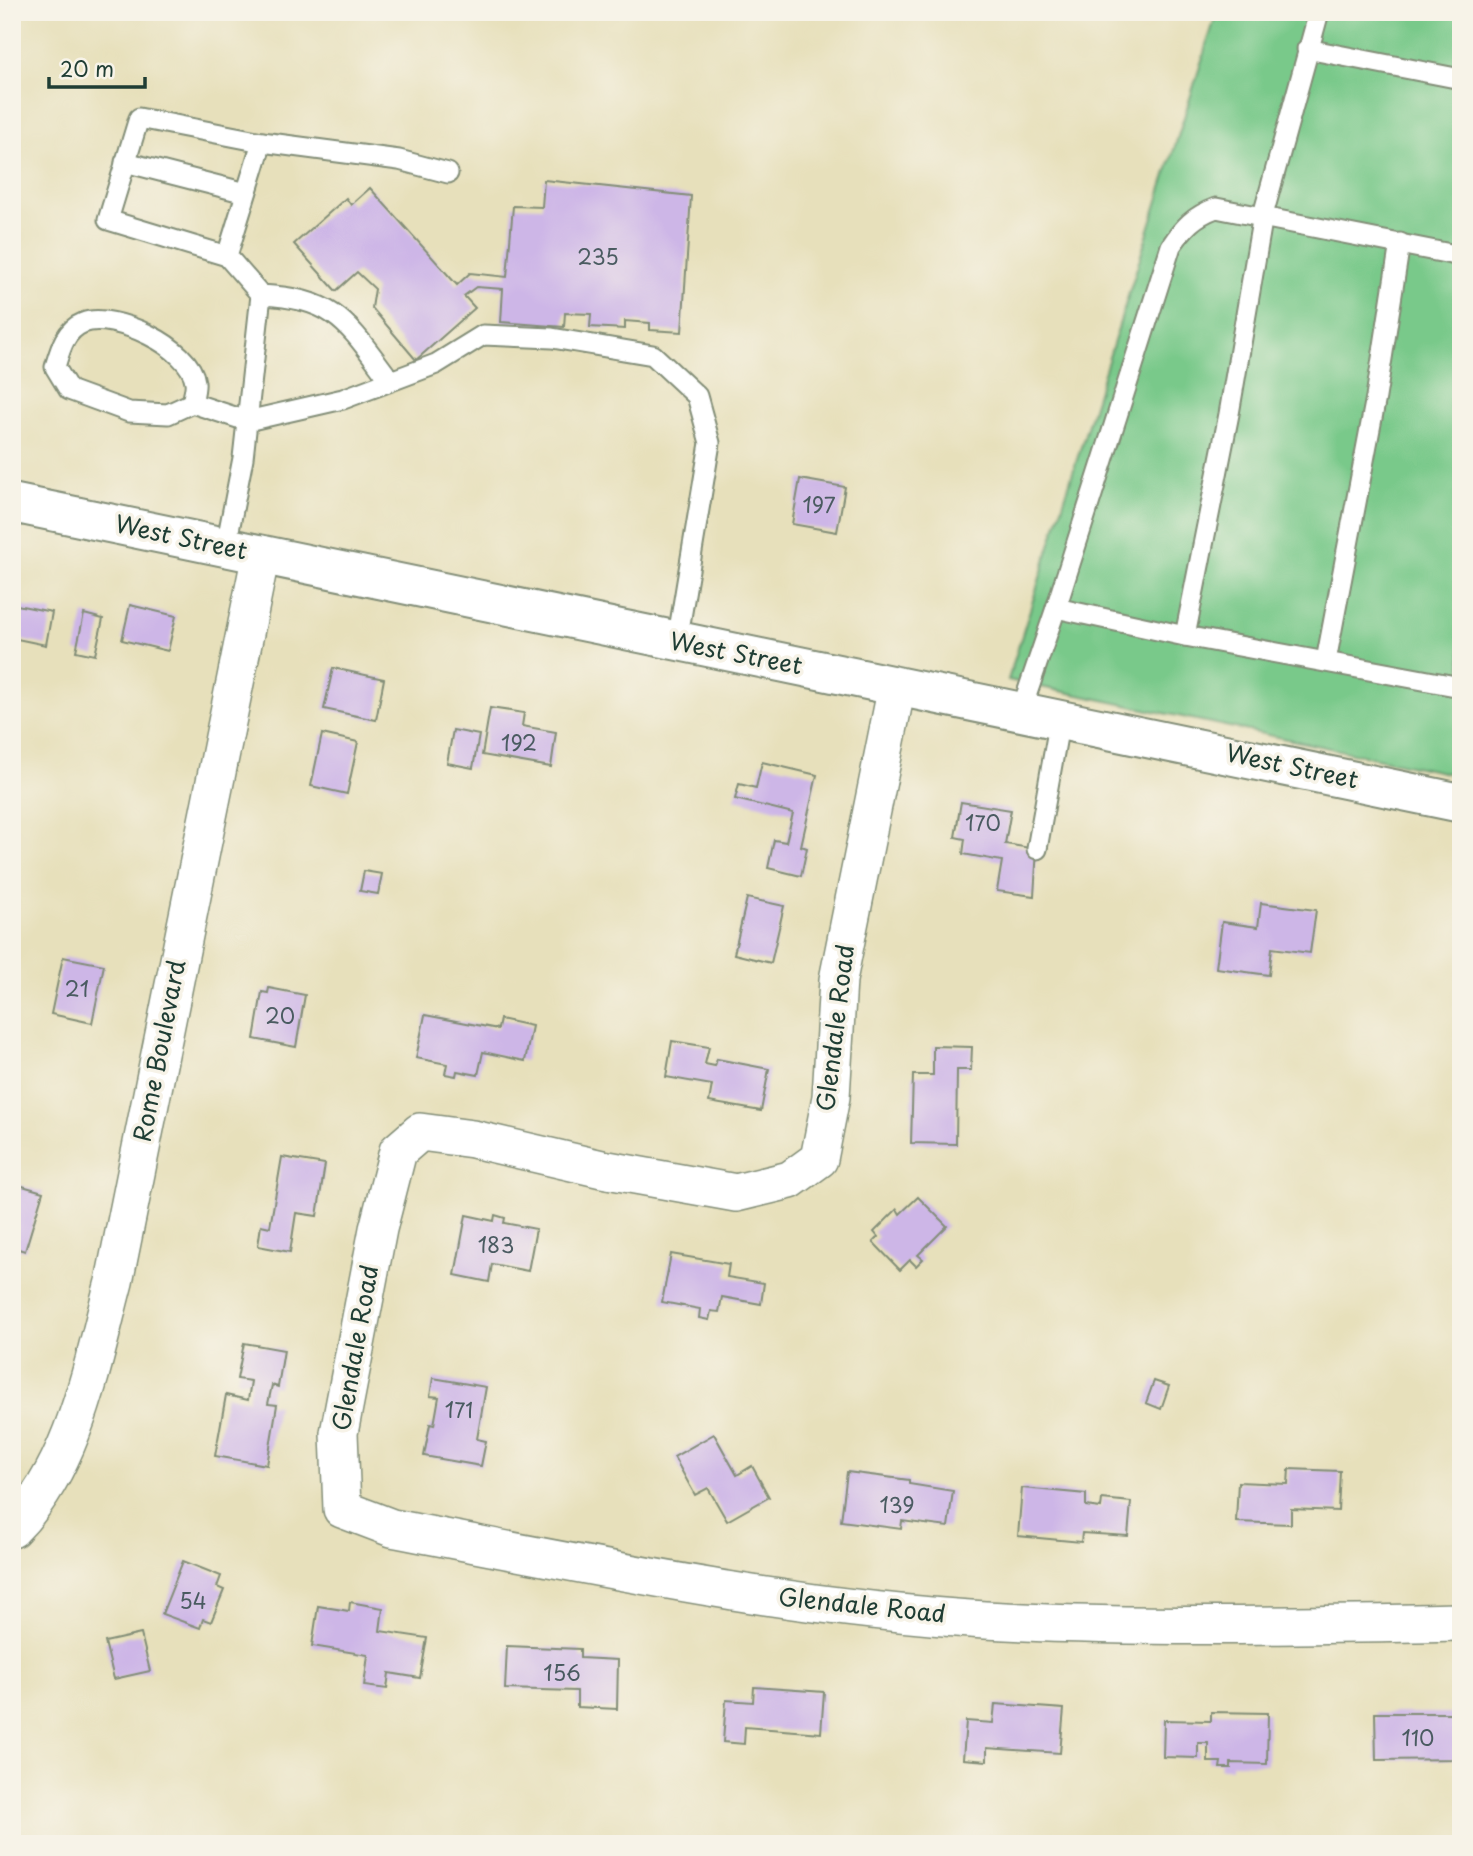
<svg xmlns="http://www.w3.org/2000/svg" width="1473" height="1856" font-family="'Playpen Sans',sans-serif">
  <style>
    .green { fill: #79c98a; stroke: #4c835f; stroke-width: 2 }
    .building { fill: #cdb6e7 }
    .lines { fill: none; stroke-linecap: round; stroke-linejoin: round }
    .service-casing { stroke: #838e78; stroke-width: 23 }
    .minor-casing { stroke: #838e78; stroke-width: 40 }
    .secondary-casing { stroke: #838e78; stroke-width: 42 }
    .service { stroke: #fff; stroke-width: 19 }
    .minor { stroke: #fff; stroke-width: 37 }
    .secondary { stroke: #fff; stroke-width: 38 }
    .labels { text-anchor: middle; stroke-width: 7; stroke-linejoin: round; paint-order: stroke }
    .number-label { font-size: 21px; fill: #4a5b61 }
    .street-label { font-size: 24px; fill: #1f3d34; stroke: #f7f3e8 }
  </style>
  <rect width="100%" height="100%" fill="#f7f3e8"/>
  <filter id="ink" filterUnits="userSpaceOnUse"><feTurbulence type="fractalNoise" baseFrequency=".0143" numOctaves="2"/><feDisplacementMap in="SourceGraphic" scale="14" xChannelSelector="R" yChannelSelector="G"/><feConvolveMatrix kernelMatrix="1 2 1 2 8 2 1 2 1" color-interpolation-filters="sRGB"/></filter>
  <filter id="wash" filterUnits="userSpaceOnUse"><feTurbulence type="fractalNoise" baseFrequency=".00686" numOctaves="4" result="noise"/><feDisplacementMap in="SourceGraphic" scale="28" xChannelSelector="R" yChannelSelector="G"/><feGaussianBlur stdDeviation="1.57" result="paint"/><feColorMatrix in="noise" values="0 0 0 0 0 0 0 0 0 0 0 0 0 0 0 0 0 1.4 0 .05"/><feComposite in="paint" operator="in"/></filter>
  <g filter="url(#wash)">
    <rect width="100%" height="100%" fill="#e7e0bb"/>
    <!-- green -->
    <path class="green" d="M1217,12H1461V776L1008,680Z"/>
    <g id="blocks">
      <!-- building -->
      <g class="building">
        <path d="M544,180L691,196L682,332L650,330V323L625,321V329L590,327L591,314L565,313L564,327L501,322L503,289L476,287L464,296L475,308L416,360L372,308L375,289L357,272L336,291L294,244L346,198L351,205L370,188L457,285L470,273L507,277L513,206L542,207Z"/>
        <path d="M800,479L845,487L837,532L792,524Z"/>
        <path d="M12,604L52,612L46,645L12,638Z"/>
        <path d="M130,605L176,616L168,651L122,640Z"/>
        <path d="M84,614L103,619L95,655L76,651Z"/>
        <path d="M333,668L384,679L376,720L324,709Z"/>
        <path d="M490,708L524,713L522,726L556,732L551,767L482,755Z"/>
        <path d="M453,730L479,735L473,768L447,763Z"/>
        <path d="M322,734L358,742L347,794L311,786Z"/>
        <path d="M762,762L817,775L801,846L807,848L801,876L768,868L774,840L786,842L793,813L735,799L739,784L756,788Z"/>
        <path d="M961,802L1011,810L1005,844L1037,849L1034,896L997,891L1002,861L963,854L965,839L955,837Z"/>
        <path d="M364,871L382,874L378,894L360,891Z"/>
        <path d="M747,898L784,906L771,963L734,954Z"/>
        <path d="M1261,903L1316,910L1310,953L1272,948L1269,975L1216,968L1222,922L1258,927Z"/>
        <path d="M63,957L104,965L92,1023L51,1014Z"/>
        <path d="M269,988L305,995L296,1047L254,1039L262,992L268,993Z"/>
        <path d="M425,1015L498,1029L500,1019L532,1026L525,1061L483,1052L478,1075L457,1071L456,1076L445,1074L447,1064L416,1058Z"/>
        <path d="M672,1041L709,1047L705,1064L715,1066L717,1059L769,1069L761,1111L709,1102L712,1085L666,1077Z"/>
        <path d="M933,1046L972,1047L971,1070H957L956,1144L911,1143L913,1075H933Z"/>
        <path d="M282,1157L325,1164L317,1216L296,1213L290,1252L258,1246L261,1225L270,1227Z"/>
        <path d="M12,1183L43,1192L25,1251L12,1247Z"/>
        <path d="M918,1197L947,1226L918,1255L923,1259L916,1266L910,1260L900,1270L873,1242L878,1237L874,1232L897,1209L900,1214Z"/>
        <path d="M466,1215L494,1221L495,1215L505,1218L504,1223L536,1229L528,1271L492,1264L489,1282L455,1275Z"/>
        <path d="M671,1254L729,1264L727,1277L764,1283L761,1304L722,1297L719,1312L711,1311L709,1320L699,1318L700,1309L662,1302Z"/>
        <path d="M244,1343L284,1350L278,1387L272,1385L268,1404L277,1405L267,1465L215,1456L226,1395L248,1400L251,1381L237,1379Z"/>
        <path d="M433,1378L486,1387L477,1439L486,1441L481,1466L424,1456L430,1424L434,1425L439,1397L430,1396Z"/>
        <path d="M1154,1381L1169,1386L1161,1409L1146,1403Z"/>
        <path d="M714,1434L737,1475L752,1466L769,1497L727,1521L708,1488L695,1495L674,1457Z"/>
        <path d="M1289,1469L1340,1471L1338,1511L1291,1509V1524L1236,1522L1238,1482L1288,1484Z"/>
        <path d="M847,1472L909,1480V1484L953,1491L948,1527L902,1521L901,1529L841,1521Z"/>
        <path d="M1022,1488L1086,1494V1506L1101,1508L1102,1499L1131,1502L1128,1536L1082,1533L1081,1542L1018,1536Z"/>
        <path d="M183,1561L221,1576L217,1587L224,1590L211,1622L203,1619L200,1628L162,1614Z"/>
        <path d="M350,1602L383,1608L380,1631L427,1638L420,1678L389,1673L387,1689L364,1686L368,1655L312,1646L318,1606L349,1611Z"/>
        <path d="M141,1634L150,1671L114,1679L105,1642Z"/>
        <path d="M507,1646L580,1649V1658L618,1660L617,1709L577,1707V1691L505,1689Z"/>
        <path d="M754,1687L824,1692L821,1733L745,1727L744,1744L723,1742L726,1700L753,1702Z"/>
        <path d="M995,1704L1064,1709L1060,1753L987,1748V1761L963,1759L966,1721L993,1723Z"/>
        <path d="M1211,1712L1268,1713L1267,1764L1231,1763V1768H1220L1221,1762H1208V1743H1198V1758L1163,1757L1164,1720L1211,1721Z"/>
        <path d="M1375,1713H1459L1461,1759L1376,1760Z"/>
      </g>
    </g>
  </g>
  <g filter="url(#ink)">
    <use href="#blocks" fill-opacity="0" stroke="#838e78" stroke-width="2"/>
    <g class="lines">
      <!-- service casing -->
      <g class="service-casing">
        <g id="service">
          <path d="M1307,49L1461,79"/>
          <path d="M125,162L246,193"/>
          <path d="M227,256L262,142"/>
          <path d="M1461,256L1216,208C1194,216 1184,227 1171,246L1056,608L1185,636L1461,687"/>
          <path d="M261,295C337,299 347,323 390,380"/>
          <path d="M192,403C193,397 196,388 195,382C191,347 113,311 83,323C65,330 60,350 55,367L69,390L129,412L168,414L192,403L247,421L343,399L436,364L483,335L552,338L653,355L697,396L710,443L677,642"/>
          <path d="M226,546L243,458L261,295L227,256L108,220L139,118L262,142L399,160L448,173"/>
          <path d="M1185,636L1229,414L1263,215L1319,12"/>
          <path d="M1326,661L1376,397L1400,243"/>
          <path d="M1021,711L1056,608"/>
          <path d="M1037,849L1060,719"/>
        </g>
      </g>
      <!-- minor casing -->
      <g class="minor-casing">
        <g id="minor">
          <path d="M897,686L838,980L831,1097L819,1159L790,1180L736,1193L602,1169L473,1139L420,1132L398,1151L378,1229L339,1433L342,1509L392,1528C588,1565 785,1608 985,1620C1143,1629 1302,1625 1461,1622"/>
          <path d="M12,1529C75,1466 92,1365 114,1282L261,554"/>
        </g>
      </g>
      <!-- secondary casing -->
      <g class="secondary-casing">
        <path id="secondary" d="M12,503L1461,803"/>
      </g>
      <!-- service -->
      <use href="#service" class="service"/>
      <!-- minor -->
      <use href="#minor" class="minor"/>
      <!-- secondary -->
      <use href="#secondary" class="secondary"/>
    </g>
  </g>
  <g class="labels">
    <!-- number labels -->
    <g class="number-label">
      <text x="598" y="265">235</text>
      <text x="819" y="513">197</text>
      <text x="519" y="751">192</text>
      <text x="983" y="831">170</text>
      <text x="77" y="997">21</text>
      <text x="280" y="1024">20</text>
      <text x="496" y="1253">183</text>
      <text x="459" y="1418">171</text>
      <text x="897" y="1513">139</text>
      <text x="193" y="1609">54</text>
      <text x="562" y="1681">156</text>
      <text x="1418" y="1746">110</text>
    </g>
    <!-- street labels -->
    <g class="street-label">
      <text transform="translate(181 538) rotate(12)" y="8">West Street</text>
      <text transform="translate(736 654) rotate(11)" y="8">West Street</text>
      <text transform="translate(1292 767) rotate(12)" y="8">West Street</text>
      <text transform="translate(836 1028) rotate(-83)" y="8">Glendale Road</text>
      <text transform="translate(160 1051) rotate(-79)" y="8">Rome Boulevard</text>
      <text transform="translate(356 1348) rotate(-80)" y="8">Glendale Road</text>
      <text transform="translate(862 1606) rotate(6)" y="8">Glendale Road</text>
    </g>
  </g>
  <!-- margin -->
  <rect width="1473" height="1856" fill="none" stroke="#f7f3e8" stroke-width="42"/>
  <!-- scale -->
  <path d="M49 77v10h96v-10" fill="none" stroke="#1f3d34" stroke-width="3.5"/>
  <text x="60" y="77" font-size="21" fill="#1f3d34" stroke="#f7f3e8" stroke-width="5" paint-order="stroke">20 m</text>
</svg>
